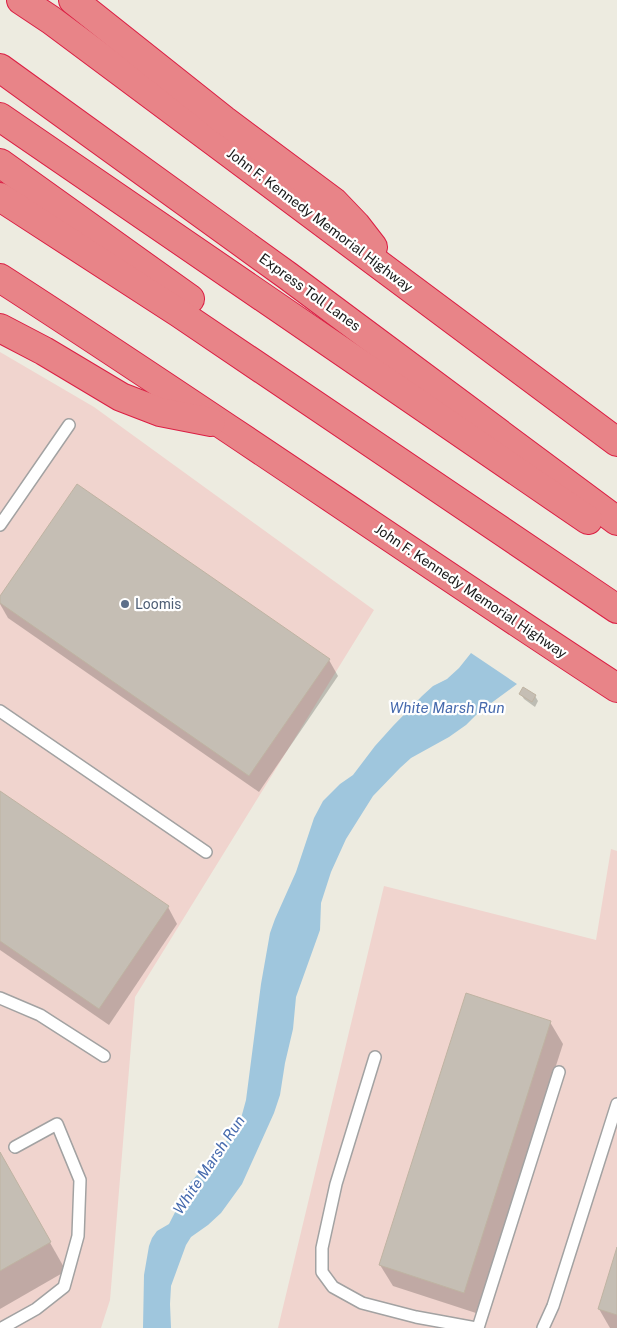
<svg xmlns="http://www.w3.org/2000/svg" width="617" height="1328" font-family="'Public Sans',sans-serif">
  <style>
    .commercial { fill: #f0d4ce }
    .water { fill: #9fc6dd }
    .shadow { fill: #0003 }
    .building { fill: #c5beb4; stroke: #bfb3a2 }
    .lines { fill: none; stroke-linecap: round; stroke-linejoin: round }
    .service-casing { stroke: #a2a2a2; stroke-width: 14 }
    .motorway-casing { stroke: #db1e43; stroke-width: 30 }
    .service { stroke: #fff; stroke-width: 11 }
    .motorway { stroke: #e88488; stroke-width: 28 }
    .service-dot { fill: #5c6f8a; stroke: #fff; stroke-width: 2 }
    .labels { text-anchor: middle; stroke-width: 4.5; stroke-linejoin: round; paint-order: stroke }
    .street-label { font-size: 14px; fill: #1b1b1b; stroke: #fff }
    .service-label { font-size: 14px; fill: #4e5e75; stroke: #fff; text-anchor: start }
    .water-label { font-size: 15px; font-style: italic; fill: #466aad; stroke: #fff }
  </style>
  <rect width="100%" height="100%" fill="#edebe0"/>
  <!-- commercial -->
  <g class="commercial">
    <path d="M0,352L94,407L374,610L135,997L110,1300L101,1328H0Z"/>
    <path d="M611,849L617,851V1328H278L384,886L596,940Z"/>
  </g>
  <!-- water -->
  <path class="water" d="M471,653L517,684L479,712L466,725L449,737L411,758L400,768L373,796L346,839L331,872L321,903L320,930L296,997L293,1029L285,1063L280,1095L274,1113L242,1184L221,1213L208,1225L191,1237L186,1245L171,1286L170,1304L171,1328H143L144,1275L149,1246L152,1238L157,1231L169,1224L190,1183L225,1143L240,1122L246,1100L261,984L270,933L275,919L296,872L314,818L323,801L340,784L353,775L375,746L393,726L422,696L433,686L447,679L459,668Z"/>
  <!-- shadow -->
  <g class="shadow">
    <path d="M0,598L329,660L338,676L259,792L8,618L0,604Z"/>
    <path d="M521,694L535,696L538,701L535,707L524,699Z"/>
    <path d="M0,792L168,907L177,924L109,1025L0,950Z"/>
    <path d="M550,1022L563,1044L476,1313L393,1286L380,1265Z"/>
    <path d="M0,1154L66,1271L0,1309Z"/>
    <path d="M617,1251V1328H610L599,1309Z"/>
  </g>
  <!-- building -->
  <g class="building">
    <path d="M77,484L330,659L249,776L0,603V596Z"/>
    <path d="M523,687L536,695L532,702L519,694Z"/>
    <path d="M0,791L169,906L99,1009L0,941Z"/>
    <path d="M466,993L551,1021L464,1293L379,1265Z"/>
    <path d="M0,1152L51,1242L0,1271Z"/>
    <path d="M617,1247V1315L598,1309Z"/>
  </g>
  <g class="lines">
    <!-- service casing -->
    <g class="service-casing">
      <g id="service">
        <path d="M0,525L69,425"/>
        <path d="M0,711L206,852"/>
        <path d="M0,998L40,1015L104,1056"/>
        <path d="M375,1057L336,1184L322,1248V1272L333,1287L362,1303L416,1317L476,1328"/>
        <path d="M2,1328L36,1309L64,1287L78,1236L80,1180L57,1124L15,1147"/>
        <path d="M478,1328L559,1072"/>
        <path d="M543,1328L553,1306L617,1104"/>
      </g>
    </g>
    <!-- motorway casing -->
    <g class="motorway-casing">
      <g id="motorway">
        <path d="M21,0L51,20L617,442"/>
        <path d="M73,0L224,120L334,202L356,225L373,247"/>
        <path d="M0,68L288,276L617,521"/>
        <path d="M0,117L588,520"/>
        <path d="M0,163L190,299"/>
        <path d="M0,197L179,313L617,609"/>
        <path d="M0,278C208,412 410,553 617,688"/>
        <path d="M0,328L44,351L121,397L160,412L211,422"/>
      </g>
    </g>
    <!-- service -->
    <use href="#service" class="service"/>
    <!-- motorway -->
    <use href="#motorway" class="motorway"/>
  </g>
  <!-- markers -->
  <circle class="service-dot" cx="125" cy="604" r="5"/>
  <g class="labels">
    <!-- street labels -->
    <g class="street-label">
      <text transform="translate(320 220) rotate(37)" y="5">John F. Kennedy Memorial Highway</text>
      <text transform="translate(310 292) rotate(36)" y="5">Express Toll Lanes</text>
      <text transform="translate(471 591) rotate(34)" y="5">John F. Kennedy Memorial Highway</text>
    </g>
    <!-- service labels -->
    <g class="service-label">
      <text x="135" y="609">Loomis</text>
    </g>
    <!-- water labels -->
    <g class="water-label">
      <text x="447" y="713">White Marsh Run</text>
      <text transform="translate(209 1165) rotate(-56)" y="5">White Marsh Run</text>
    </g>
  </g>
</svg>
